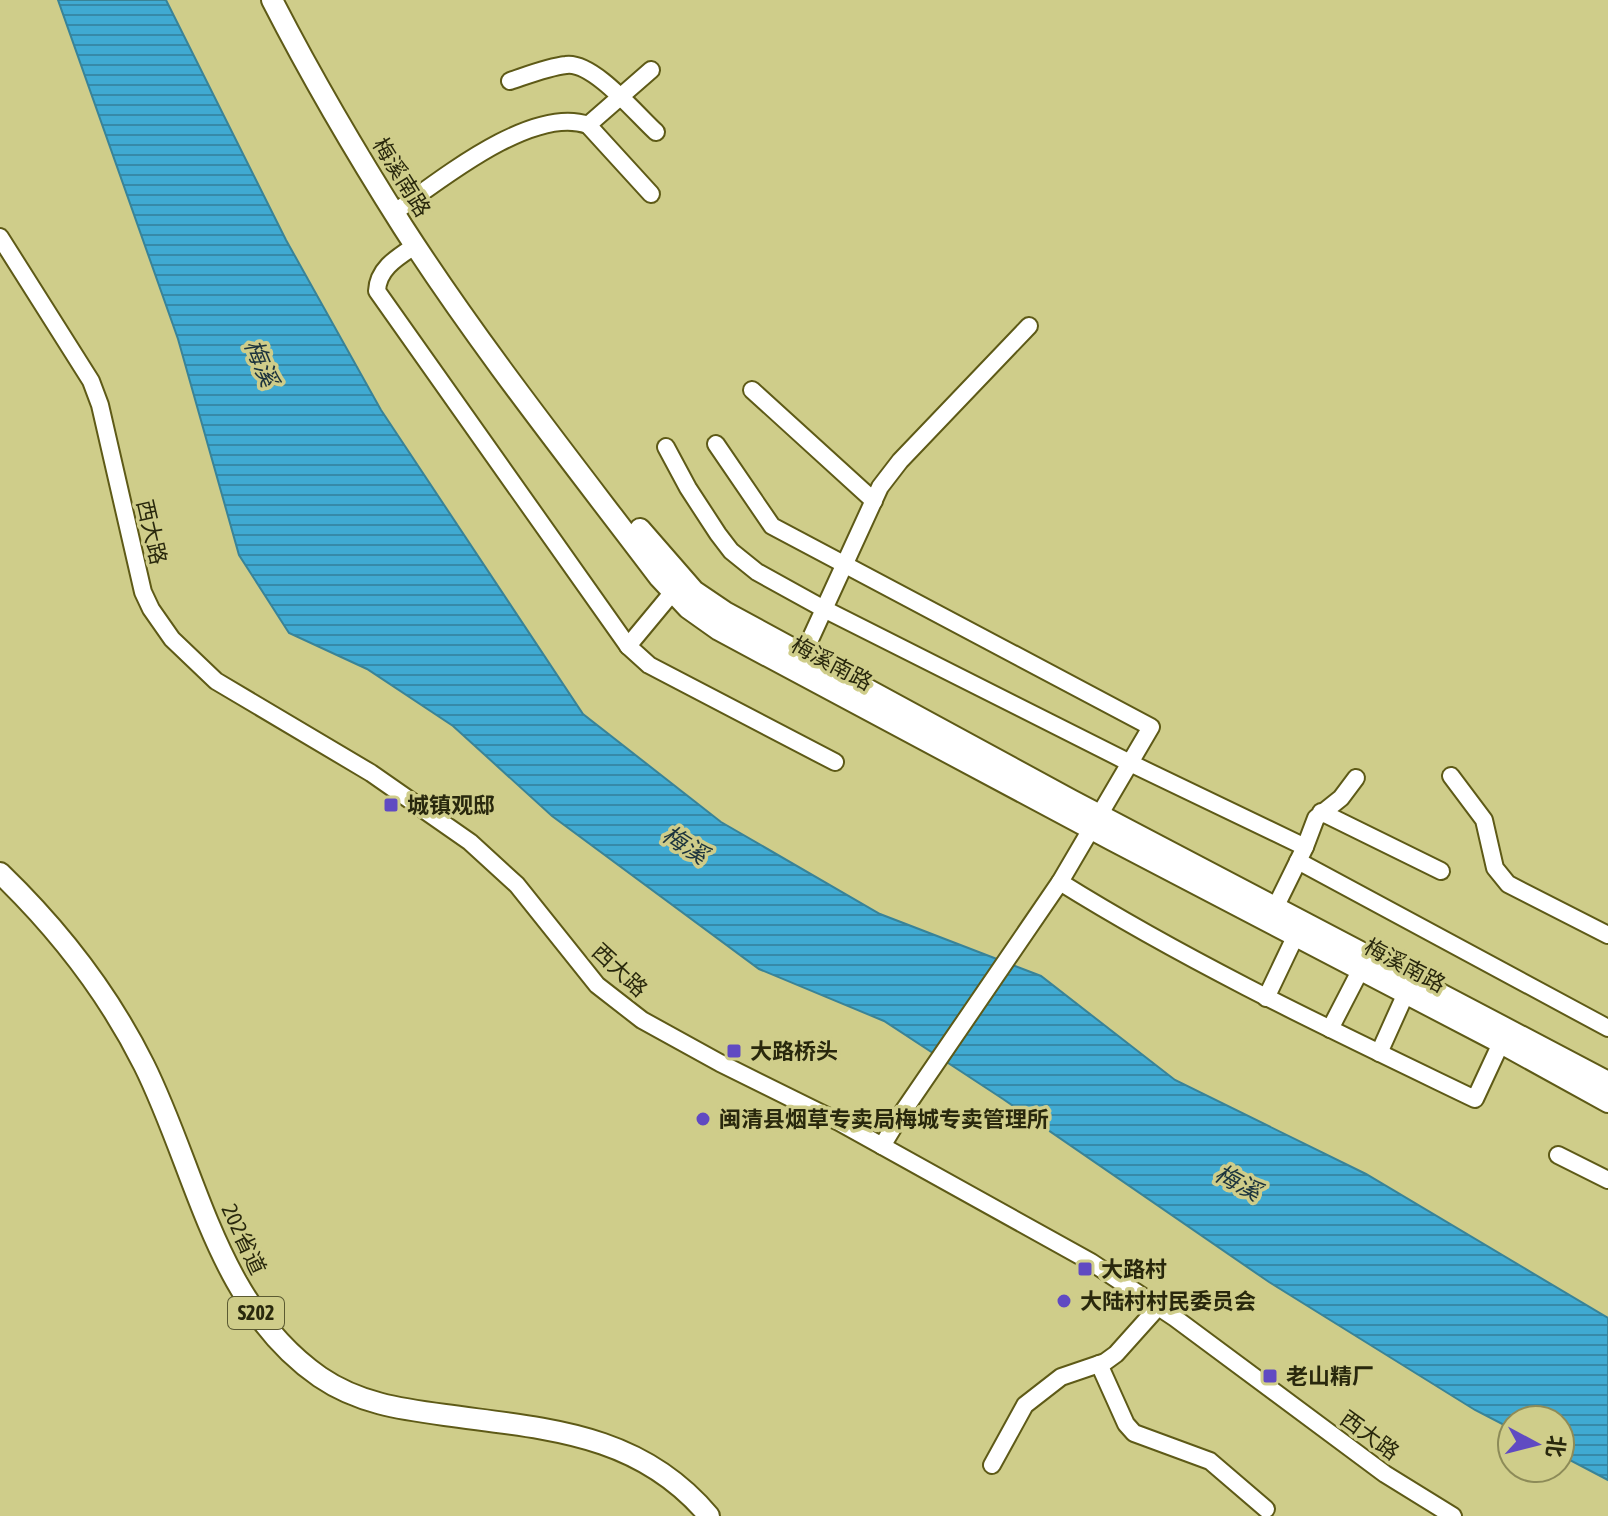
<svg xmlns="http://www.w3.org/2000/svg" width="1608" height="1516" font-family="'Asap Condensed','Noto Sans SC',sans-serif">
  <style>
    .water { fill: url(#water-rules); stroke: #398397; stroke-width: 2 }
    .lines { fill: none; stroke-linecap: round; stroke-linejoin: round }
    .minor-casing { stroke: #5e5a17; stroke-width: 20 }
    .major-casing { stroke: #5e5a17; stroke-width: 24 }
    .minor { stroke: #fff; stroke-width: 16 }
    .major { stroke: #fff; stroke-width: 20 }
    .poi-dot { fill: #604ac2; stroke: #cfcd8a; stroke-width: 3 }
    .labels { text-anchor: middle; stroke-width: 7; stroke-linejoin: round; paint-order: stroke }
    .shield { fill: #cfcd8a; stroke: #5b5a32; stroke-width: 2 }
    .shield-label { font-size: 20px; font-weight: bold; fill: #29280d }
    .street-label { font-size: 22px; fill: #29280d; stroke: #cfcd8a }
    .poi-label { font-size: 22px; font-weight: bold; fill: #29280d; stroke: #cfcd8a; text-anchor: start }
    .water-label { font-size: 24px; font-style: italic; fill: #1c333d; stroke: #cfcd8a }
  </style>
  <defs>
    <pattern id="water-rules" width="6" height="5" patternUnits="userSpaceOnUse" patternTransform="scale(2)"><rect width="6" height="5" fill="#40aad2"/><path d="M0 2.5h6" fill="none" stroke="#368aa9"/></pattern>
  </defs>
  <rect width="100%" height="100%" fill="#cfcd8a"/>
  <!-- water -->
  <path class="water" d="M58,0H166L286,240L381,410L583,714L721,822L880,914L1041,976L1175,1080L1366,1174L1608,1318V1480L1560,1455V1420H1512V1429L1475,1410L1269,1282L1003,1099L884,1021L759,969L552,816L453,726L367,669L289,633L239,555L178,339Z"/>
  <g class="lines">
    <!-- minor casing -->
    <g class="minor-casing">
      <g id="minor">
        <path d="M510,81C528,75 548,67 566,65C593,61 637,115 656,132"/>
        <path d="M588,125L651,194"/>
        <path d="M395,212C439,181 532,105 588,125L651,70"/>
        <path d="M0,237L91,381L100,405L143,592L151,609L172,639L216,681L371,773L470,842L517,885L597,985L642,1020L720,1063L839,1122L1091,1262L1175,1318L1385,1474L1453,1516"/>
        <path d="M416,245C398,257 378,268 377,291L628,646L649,665L835,762"/>
        <path d="M752,390L874,501"/>
        <path d="M716,444L772,526L1151,727L1060,882L902,1113L882,1146"/>
        <path d="M666,447L688,488L718,534L731,551L757,572L824,609L1126,761L1305,847L1271,916"/>
        <path d="M628,646L672,593"/>
        <path d="M803,655L880,487L900,461L1029,326"/>
        <path d="M1451,776L1484,820L1495,868L1508,884L1608,935"/>
        <path d="M1321,812L1441,871"/>
        <path d="M1305,847L1316,818L1341,798L1356,778"/>
        <path d="M1298,861L1608,1028"/>
        <path d="M1060,882C1193,965 1334,1031 1475,1099L1501,1043"/>
        <path d="M1266,998L1296,935"/>
        <path d="M1330,1029L1361,969"/>
        <path d="M1379,1053L1406,993"/>
        <path d="M1558,1155L1608,1180"/>
        <path d="M1099,1364L1126,1424L1134,1433L1210,1461L1266,1509"/>
        <path d="M992,1465L1025,1405L1061,1377L1105,1362L1116,1354L1159,1306"/>
      </g>
    </g>
    <!-- major casing -->
    <g class="major-casing">
      <g id="major">
        <path d="M272,0C312,78 356,153 403,227C481,348 572,462 659,577L688,608L719,630L1112,840L1501,1043L1608,1102"/>
        <path d="M640,529L694,591L725,612L1071,800L1608,1082"/>
        <path d="M0,873C58,929 108,993 144,1065C197,1171 216,1305 320,1377C358,1403 400,1409 445,1415C545,1429 639,1432 709,1516"/>
      </g>
    </g>
    <!-- minor -->
    <use href="#minor" class="minor"/>
    <!-- major -->
    <use href="#major" class="major"/>
  </g>
  <!-- markers -->
  <g class="poi-dot">
    <rect x="383" y="797" width="16" height="16" rx="4"/>
    <rect x="726" y="1043" width="16" height="16" rx="4"/>
    <circle cx="703" cy="1119" r="8"/>
    <rect x="1077" y="1261" width="16" height="16" rx="4"/>
    <circle cx="1064" cy="1301" r="8"/>
    <rect x="1262" y="1368" width="16" height="16" rx="4"/>
  </g>
  <g class="labels">
    <!-- shield labels -->
    <rect class="shield" x="228" y="1297" width="56" height="32" rx="6"/>
    <g class="shield-label">
      <text x="256" y="1320">S202</text>
    </g>
    <!-- street labels -->
    <g class="street-label">
      <text transform="translate(402 177) rotate(58)" y="8">梅溪南路</text>
      <text transform="translate(152 532) rotate(77)" y="8">西大路</text>
      <text transform="translate(832 663) rotate(28)" y="8">梅溪南路</text>
      <text transform="translate(1405 965) rotate(28)" y="8">梅溪南路</text>
      <text transform="translate(620 970) rotate(43)" y="8">西大路</text>
      <text transform="translate(244 1239) rotate(65)" y="8">202省道</text>
      <text transform="translate(1370 1435) rotate(36)" y="8">西大路</text>
    </g>
    <!-- poi labels -->
    <g class="poi-label">
      <text x="407" y="813">城镇观邸</text>
      <text x="750" y="1059">大路桥头</text>
      <text x="719" y="1127">闽清县烟草专卖局梅城专卖管理所</text>
      <text x="1101" y="1277">大路村</text>
      <text x="1080" y="1309">大陆村村民委员会</text>
      <text x="1286" y="1384">老山精厂</text>
    </g>
    <!-- water labels -->
    <g class="water-label">
      <text transform="translate(261 363) rotate(67)" y="8">梅溪</text>
      <text transform="translate(685 845) rotate(33)" y="8">梅溪</text>
      <text transform="translate(1238 1183) rotate(28)" y="8">梅溪</text>
    </g>
  </g>
  <!-- north arrow -->
  <g transform="translate(1536 1444) rotate(97)"><circle r="38" fill="#cfcd8a" stroke="#8d8b58" stroke-width="2"/>
  <path d="M0-6L14 30L0 20L-14 30Z" fill="#604ac2"/>
  <text y="-12" font-size="22" font-weight="bold" text-anchor="middle" fill="#29280d">北</text>
  </g>
</svg>
